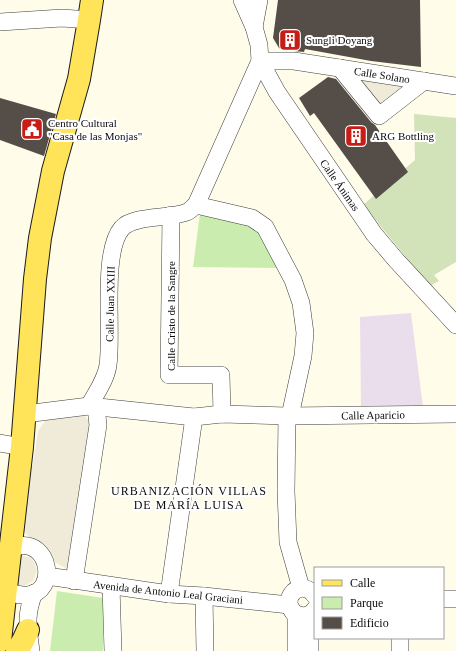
<svg xmlns="http://www.w3.org/2000/svg" width="456" height="651" font-family="'Times New Roman',serif">
  <style>
    .industrial { fill: #ebdeec }
    .green { fill: #caedaf }
    .cemetery { fill: #d2e2b9 }
    .plaza { fill: #efebd8 }
    .building { fill: #554d47 }
    .lines { fill: none; stroke-linecap: round; stroke-linejoin: round }
    .minor-casing { stroke: #3e3e3e; stroke-width: 18 }
    .major-casing { stroke: #1c1c1c; stroke-width: 24 }
    .minor { stroke: #fff; stroke-width: 17 }
    .major { stroke: #ffe459; stroke-width: 22 }
    .labels { text-anchor: middle; stroke-width: 4; stroke-linejoin: round; paint-order: stroke }
    .poi-label { font-size: 11px; fill: #0b0b0b; stroke: #fff; text-anchor: start }
    .street-label { font-size: 11px; fill: #0b0b0b; stroke: #fff }
    .neighbourhood-label { font-size: 12px; letter-spacing: 1px; fill: #0b0b0b; stroke: #fff }
  </style>
  <rect width="100%" height="100%" fill="#fffce9"/>
  <!-- industrial -->
  <path class="industrial" d="M411,313L423,407L361,410L360,317Z"/>
  <!-- green -->
  <g class="green">
    <path d="M201,206L252,218L287,268L193,267Z"/>
    <path d="M57,591L103,598V651H50Z"/>
  </g>
  <!-- cemetery -->
  <path class="cemetery" d="M414,114L456,118V262L434,275L439,281L430,286L363,205L415,160Z"/>
  <!-- plaza -->
  <g class="plaza">
    <path d="M340,68L424,81L379,116Z"/>
    <path d="M74,413L85,416L90,423L68,570L52,560L30,539L22,528L27,470L33,464L38,431L46,420Z"/>
    <path d="M21,555L31,558L34,562L37,571L33,581L24,586L14,584L13,556Z"/>
  </g>
  <!-- building -->
  <g class="building">
    <path d="M278,0H420L421,67L371,61L305,49L304,52L284,50L279,48L273,38Z"/>
    <path d="M328,77L336,79L371,122L375,125L408,172L376,199L314,113L310,116L299,98Z"/>
    <path d="M0,98L56,114L44,156L0,140Z"/>
  </g>
  <g class="lines">
    <!-- minor casing -->
    <g class="minor-casing">
      <g id="minor">
        <path d="M242,0L254,27L259,45L260,61L277,92L374,234L396,260L456,325"/>
        <path d="M0,22L62,18L89,20"/>
        <path d="M254,27L259,0"/>
        <path d="M340,68L379,116L424,81"/>
        <path d="M196,205L252,218L265,227L293,280L301,303L305,333L303,356L290,416"/>
        <path d="M171,215L169,375H221L222,414"/>
        <path d="M89,406C96,393 106,380 108,365C113,332 101,252 122,228C134,215 170,219 187,212C190,211 193,207 196,205L260,61H294L456,86"/>
        <path d="M25,414L89,406L194,417L222,414L287,416L456,414"/>
        <path d="M287,416L286,491L288,542L301,588"/>
        <path d="M0,443L22,447"/>
        <path d="M0,552C6,550 12,547 18,546C50,540 58,591 28,595C21,596 12,593 6,592"/>
        <path d="M47,576L169,594L204,596L289,605"/>
        <path d="M74,581L98,425L96,407"/>
        <path d="M111,586L113,651"/>
        <path d="M169,594L194,417"/>
        <path d="M204,596L205,651"/>
        <path d="M315,596C310,587 297,585 291,595C289,598 289,601 289,605L293,612C301,618 310,617 315,609"/>
        <path d="M443,599H456"/>
        <path d="M310,615V651"/>
        <path d="M400,638V651"/>
        <path d="M31,651C28,628 25,615 34,593"/>
        <path d="M296,651V614"/>
      </g>
    </g>
    <!-- major casing -->
    <g class="major-casing">
      <g id="major">
        <path d="M0,641L22,447L35,279L40,238L53,171L79,79L89,20L92,0"/>
        <path d="M17,651L23,641L28,630"/>
      </g>
    </g>
    <!-- minor -->
    <use href="#minor" class="minor"/>
    <!-- major -->
    <use href="#major" class="major"/>
  </g>
  <!-- icons -->
  <defs>
    <g id="building-square" transform="scale(1.15)"><rect x="-9" y="-9" width="18" height="18" rx="4" fill="#c81c17" stroke="#fff"/><path d="M-4-6H4V6H1V3H-1V6H-4ZM-2.5-4.3h1.7v1.8h-1.7ZM.8-4.3h1.7v1.8H.8ZM-2.5-1h1.7V.8h-1.7ZM.8-1h1.7V.8H.8Z" fill="#fff"/></g>
    <g id="civic-square" transform="scale(1.15)"><rect x="-9" y="-9" width="18" height="18" rx="4" fill="#c81c17" stroke="#fff"/><path d="M-.6-6.5H3V-4.5H.6V-3L4-1V1h2V6H-6V1h2V-1L-.6-3ZM-1.2 2.5V6h2.4V2.5Z" fill="#fff"/></g>
  </defs>
  <g fill-rule="evenodd">
    <use href="#building-square" x="290" y="40"/>
    <use href="#civic-square" x="32" y="129"/>
    <use href="#building-square" x="356" y="136"/>
  </g>
  <g class="labels">
    <!-- poi labels -->
    <g class="poi-label">
      <text x="306" y="44">Sungli Doyang</text>
      <text x="48" y="127">Centro Cultural<tspan x="48" dy="13">"Casa de las Monjas"</tspan></text>
      <text x="372" y="140">ARG Bottling</text>
    </g>
    <!-- street labels -->
    <g class="street-label">
      <text transform="translate(382 75) rotate(9)" y="4">Calle Solano</text>
      <text transform="translate(340 185) rotate(55)" y="4">Calle Ánimas</text>
      <text transform="translate(110 304) rotate(-89)" y="4">Calle Juan XXIII</text>
      <text transform="translate(171 316) rotate(-90)" y="4">Calle Cristo de la Sangre</text>
      <text transform="translate(373 415) rotate(-1)" y="4">Calle Aparicio</text>
      <text transform="translate(168 592) rotate(6)" y="4">Avenida de Antonio Leal Graciani</text>
    </g>
    <!-- neighbourhood labels -->
    <g class="neighbourhood-label">
      <text x="189" y="495">URBANIZACIÓN VILLAS<tspan x="189" dy="14">DE MARÍA LUISA</tspan></text>
    </g>
  </g>
  <!-- legend -->
  <rect x="314" y="567" width="130" height="72" fill="#ffffff" stroke="#9d9d9d"/>
  <rect x="322" y="580" width="20" height="6" fill="#ffe459" stroke="#9d9d9d"/>
  <text x="350" y="587" font-size="12" fill="#0b0b0b">Calle</text>
  <rect x="322" y="597" width="20" height="12" fill="#caedaf" stroke="#9d9d9d"/>
  <text x="350" y="607" font-size="12" fill="#0b0b0b">Parque</text>
  <rect x="322" y="617" width="20" height="12" fill="#554d47" stroke="#9d9d9d"/>
  <text x="350" y="627" font-size="12" fill="#0b0b0b">Edificio</text>
</svg>
